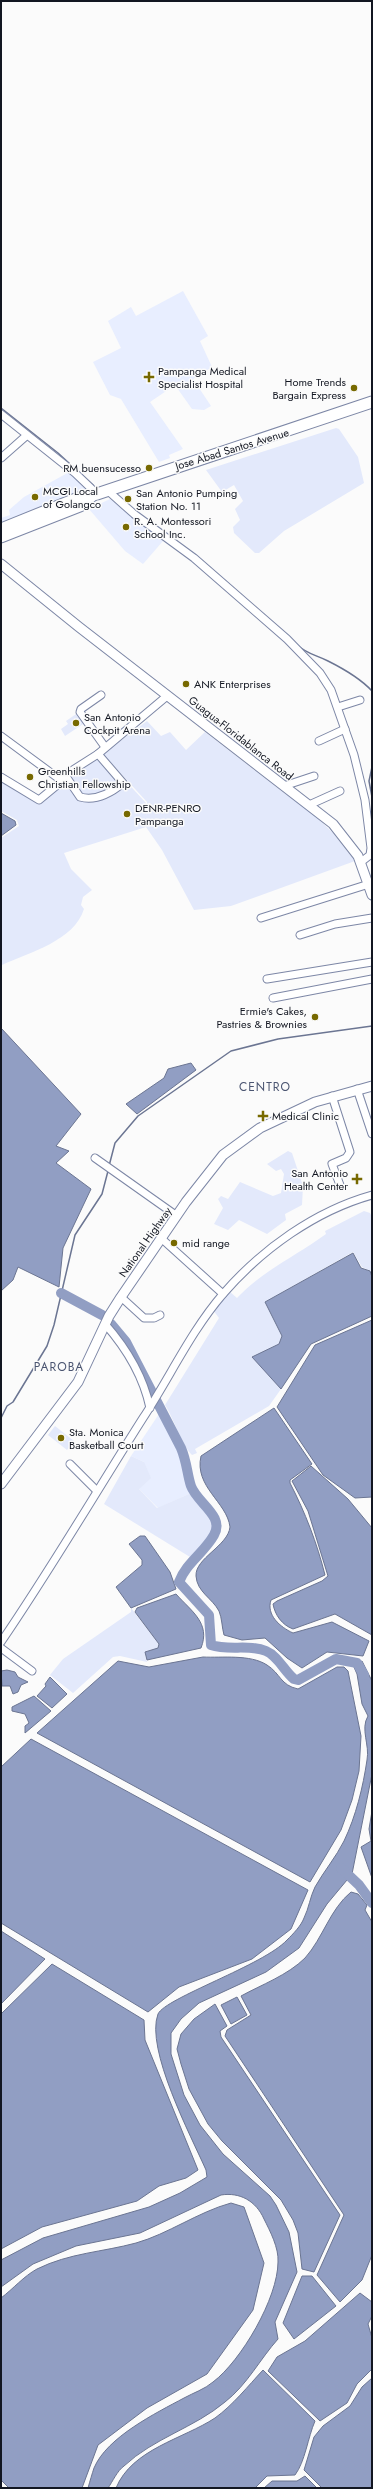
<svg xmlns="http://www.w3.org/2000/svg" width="373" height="2489" font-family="Jost,sans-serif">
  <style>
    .built { fill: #e8eeff }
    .green { fill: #e3e9fb }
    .water { fill: #919ec3; stroke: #6b7592 }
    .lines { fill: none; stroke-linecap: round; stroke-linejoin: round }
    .stream { stroke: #6b7592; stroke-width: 1.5 }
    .river { stroke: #919ec3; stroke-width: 10 }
    .minor-casing { stroke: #7d87a6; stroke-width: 9 }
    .major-casing { stroke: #7d87a6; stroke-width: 11 }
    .highway-casing { stroke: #7d87a6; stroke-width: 13 }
    .minor { stroke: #fff; stroke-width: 7 }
    .major { stroke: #fff; stroke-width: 9 }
    .highway { stroke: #fff; stroke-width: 11 }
    .poi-dot { fill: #776900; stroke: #fbfbfb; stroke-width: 1.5 }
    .labels { text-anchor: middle; stroke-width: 3; stroke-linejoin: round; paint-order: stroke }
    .poi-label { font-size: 11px; fill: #121621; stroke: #fbfbfb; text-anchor: start }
    .street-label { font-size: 11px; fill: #121621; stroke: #fbfbfb }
    .neighbourhood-label { font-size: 12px; letter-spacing: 1px; fill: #4b5571; stroke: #fbfbfb }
  </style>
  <rect width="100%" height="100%" fill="#fbfbfb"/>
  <!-- built -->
  <g class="built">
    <path d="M183,291L208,336L200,341L212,367L193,379L211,406L204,410L192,409L175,385L150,402L183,449L169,455L170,458L159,462L121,399L110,395L93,362L121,348L108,321L131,307L136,316Z"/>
    <path d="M71,471L86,490L1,524V518L10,515L9,510L24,497Z"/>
    <path d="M110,499L131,513L163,541L143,564L125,551L89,509Z"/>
    <path d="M159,1414L179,1451L184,1452L191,1493L158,1508L139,1489L144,1462L131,1456Z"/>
  </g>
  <!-- green -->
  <g class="green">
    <path d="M336,428L339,429L358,457L364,483L284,531L259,553H255L234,533L233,527L240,520L235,509L243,501L234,485L222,492L206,470Z"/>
    <path d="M79,712L86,722L65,736L61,729L68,724L66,721Z"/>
    <path d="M147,721L161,736L170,732L186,750L205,732L284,793L310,811L332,832L355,861L231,906L194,910L162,850L146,827L64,853L71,869L92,890L83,897L81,905L84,909C74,941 30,952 2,965L1,838L19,826L17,820L1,811V782L31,799H42L101,754L146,803V816L147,802L103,754Z"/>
    <path d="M288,1151L292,1153L303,1186L302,1205L285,1214L286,1220L267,1234L239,1220L228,1230L214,1224L223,1208L218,1199L221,1196L228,1199L240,1182L273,1196L281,1193L284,1174L281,1169L276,1171L267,1164Z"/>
    <path d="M364,1211L370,1213L372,1217V1275L370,1271L362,1267L353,1252L265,1302L282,1336L279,1344L252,1357L281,1389L269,1406L195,1449L197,1453L192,1455C182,1446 174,1419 165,1405L219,1318L213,1310L229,1291L237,1298C262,1271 296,1256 326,1234L325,1231Z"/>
    <path d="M55,1426L74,1441L67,1450L48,1435Z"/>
    <path d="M131,1456L144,1462L151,1478L139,1489L157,1508L191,1493C219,1528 222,1525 190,1557L104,1504Z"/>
    <path d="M131,1608L159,1644L158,1648L145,1652L147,1662L120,1656L113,1657L73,1693L50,1675L63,1659L131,1612Z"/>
  </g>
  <!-- water -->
  <g class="water">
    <path d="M1,813L15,821L16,825L1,836Z"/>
    <path d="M1,1028L81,1114L56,1146L69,1151L56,1163L91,1189L63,1248L59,1287L18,1267L13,1280L1,1291Z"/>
    <path d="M191,1063L196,1070L137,1114L126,1104L164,1078L168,1069Z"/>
    <path d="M353,1253L361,1268L370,1271L372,1277V1316L311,1344L281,1389L252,1357L279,1344L282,1336L265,1302Z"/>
    <path d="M372,1320V1497L355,1498L323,1475L277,1407L315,1345Z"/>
    <path d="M274,1408L312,1464L290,1480V1483C305,1512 317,1543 325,1575L271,1600C266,1615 280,1627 293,1633L332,1622L369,1641L363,1656L327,1652L302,1668L287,1658L265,1638L242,1640L224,1635C222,1628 222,1618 219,1611C212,1598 197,1592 196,1576C195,1558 228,1546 230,1527C227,1502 194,1487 201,1456Z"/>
    <path d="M311,1466L348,1499L372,1528V1635L335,1614L293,1629C282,1625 275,1615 273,1604L277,1601L322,1581L328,1576L308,1511L292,1481Z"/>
    <path d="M140,1536H145L170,1572L176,1589L131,1608L116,1587L142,1565V1560L129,1544Z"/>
    <path d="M176,1594C191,1611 211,1623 201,1648L147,1660L145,1652L158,1648L159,1644L135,1612L137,1608Z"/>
    <path d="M203,1657C222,1658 250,1654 267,1665C281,1674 280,1685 298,1689L337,1667H344L348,1671L361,1736L359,1771L352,1800L341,1830L310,1882L37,1733L118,1661L149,1667Z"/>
    <path d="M362,1661L372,1681V1774L352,1874L327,1904L299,1948L266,1972L199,2003L181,2019L171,2033V2054L184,2095L200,2125L223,2154L270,2196L276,2205L289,2232L297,2272L275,2322L278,2339C260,2359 247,2385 225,2402C194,2428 154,2438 124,2466C117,2471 113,2481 108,2488H88C90,2481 92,2474 94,2468C107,2437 156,2413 184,2398C193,2393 205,2389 213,2382C241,2361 278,2298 278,2262C279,2248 270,2231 264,2219C256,2201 240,2192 221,2195L140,2233L76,2246L33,2264L1,2287V2260L43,2238L149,2207L180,2193L207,2177L206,2170C191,2136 145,2049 158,2014C165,1998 264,1965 287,1940C293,1934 301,1926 304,1918C309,1908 310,1897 315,1887C324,1871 336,1857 344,1841C356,1816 363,1787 367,1760C370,1745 360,1729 368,1716L362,1704L357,1674L353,1665Z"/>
    <path d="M7,1670L15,1672L18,1677L28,1682L21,1685L18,1692L13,1694L10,1686H2L1,1671Z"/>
    <path d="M50,1677L67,1694L52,1708L37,1696L46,1686L45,1684Z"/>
    <path d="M34,1696L51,1711L25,1733V1726L29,1723L25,1714L12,1711V1707Z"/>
    <path d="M31,1739L308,1890L291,1929L252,1959L179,1987L148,2012L1,1923V1767Z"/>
    <path d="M372,1811V1878L361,1847L371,1841L369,1829Z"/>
    <path d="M351,1892L358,1894L367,1905L365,1910L372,1922V2255L362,2280L340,2302L317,2275L344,2215L225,2036L227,2030L251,2015L241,1996C261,1985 288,1975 305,1958C323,1938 330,1909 351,1892Z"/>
    <path d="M1,1931L45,1959L1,2004Z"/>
    <path d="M52,1964L144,2020L145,2040L198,2170L186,2178L159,2186L137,2201L42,2227L1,2249V2014Z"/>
    <path d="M237,1997L247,2015L231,2024L221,2005Z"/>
    <path d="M215,2004L227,2026L220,2031L221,2037L340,2215L314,2272L302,2269L298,2233L293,2220L281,2200L222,2141L208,2124L189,2089L181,2064L177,2049L181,2034L194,2019Z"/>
    <path d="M231,2203L244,2207L264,2263L253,2310L207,2374L147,2408L98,2445L82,2488H9L1,2480V2298C13,2289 24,2276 37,2269C69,2253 103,2252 136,2243C168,2234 198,2212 231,2203Z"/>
    <path d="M302,2276H312L336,2306L294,2339L283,2323Z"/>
    <path d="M360,2293L372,2302V2316L368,2324L372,2338V2369L357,2384L347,2403L320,2421L268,2371L277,2357L305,2341Z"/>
    <path d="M263,2370L315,2421C308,2437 305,2462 295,2475L267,2476L255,2488H116C132,2449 183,2439 215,2418C233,2405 248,2386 263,2370Z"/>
    <path d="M372,2378V2488H322L304,2470L314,2437L323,2426L350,2406L362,2387Z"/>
    <path d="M305,2476L317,2488H264L272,2481H297Z"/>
  </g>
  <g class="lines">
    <!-- stream -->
    <g class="stream">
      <path d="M1,408L58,453L93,485"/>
      <path d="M182,545L233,588"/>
      <path d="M297,645C307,654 316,655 328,661C344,669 360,678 372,691"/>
      <path d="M372,767L369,781L372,797"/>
      <path d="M109,1166L115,1143L138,1116L231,1051L278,1039L372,1026"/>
      <path d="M1,1418L7,1406L13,1402L47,1346L54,1325L75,1235L102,1194L108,1171"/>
    </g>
    <!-- river -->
    <g class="river">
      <path d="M61,1293L102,1315"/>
      <path d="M111,1324L126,1342L181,1448C187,1462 187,1474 191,1486C197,1503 225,1516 214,1535C204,1553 186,1563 179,1582L209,1615L211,1645C228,1651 250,1644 266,1651C278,1656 284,1671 294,1679L298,1680L336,1659L357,1663L364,1675"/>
      <path d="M341,1868L359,1885L372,1903"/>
    </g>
    <!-- minor casing -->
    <g class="minor-casing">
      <g id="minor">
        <path d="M1,414L75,473L97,494"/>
        <path d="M1,458L26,436"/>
        <path d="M107,490L134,514L194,558L287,639L320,673L331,690L354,755L365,800L371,848L370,855L361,862"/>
        <path d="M101,695L81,709L80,712L105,747"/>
        <path d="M338,707L360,700"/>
        <path d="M1,736L62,781"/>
        <path d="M319,741L345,729"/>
        <path d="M65,775L80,797C95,801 111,793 123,783L98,754"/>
        <path d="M1,777L39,800L62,781L65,775L98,754L167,696"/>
        <path d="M284,786L314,776"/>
        <path d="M309,805L340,791"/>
        <path d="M261,918L369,884"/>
        <path d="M300,935L335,924L372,918"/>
        <path d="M267,979L372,962"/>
        <path d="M273,998L372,979"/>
        <path d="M357,1089L372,1134"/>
        <path d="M332,1096L350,1152L346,1158L332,1164L340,1185"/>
        <path d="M95,1158L177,1216"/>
        <path d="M162,1239L223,1294"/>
        <path d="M121,1297L144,1318H154L160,1315"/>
        <path d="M105,1324C127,1349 143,1375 150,1408"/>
        <path d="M70,1464L96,1490"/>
        <path d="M1,1642C51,1569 96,1492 143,1418C170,1377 191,1331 223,1294C262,1249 315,1211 372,1195"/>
        <path d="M1,1648L32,1671"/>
      </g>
    </g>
    <!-- major casing -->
    <g class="major-casing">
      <g id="major">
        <path d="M1,564L79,627L333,824L358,856L372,895"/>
        <path d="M1,1484L78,1382L109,1316L121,1297L186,1202L223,1155L260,1128L315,1102L372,1086"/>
      </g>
    </g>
    <!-- highway casing -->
    <g class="highway-casing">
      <g id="highway">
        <path d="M1,529L78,498L97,494L372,402"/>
        <path d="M1,537L80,506L93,495"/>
      </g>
    </g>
    <!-- minor -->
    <use href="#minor" class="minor"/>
    <!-- major -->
    <use href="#major" class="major"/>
    <!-- highway -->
    <use href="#highway" class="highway"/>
  </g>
  <!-- markers -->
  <g class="poi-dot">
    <path d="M147 371h4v4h4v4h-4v4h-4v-4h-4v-4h4z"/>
    <circle cx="354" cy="388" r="4"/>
    <circle cx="149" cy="468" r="4"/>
    <circle cx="35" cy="497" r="4"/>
    <circle cx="128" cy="499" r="4"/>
    <circle cx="126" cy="527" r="4"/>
    <circle cx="186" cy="684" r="4"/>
    <circle cx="76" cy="723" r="4"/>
    <circle cx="30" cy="777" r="4"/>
    <circle cx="127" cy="814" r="4"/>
    <circle cx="315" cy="1017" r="4"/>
    <path d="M261 1110h4v4h4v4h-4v4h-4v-4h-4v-4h4z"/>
    <path d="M355 1173h4v4h4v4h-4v4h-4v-4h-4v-4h4z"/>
    <circle cx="174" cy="1243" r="4"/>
    <circle cx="61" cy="1438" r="4"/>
  </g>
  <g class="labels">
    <!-- poi labels -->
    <g class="poi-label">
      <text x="158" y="375">Pampanga Medical<tspan x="158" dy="13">Specialist Hospital</tspan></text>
      <text x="346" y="386" text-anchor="end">Home Trends<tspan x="346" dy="13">Bargain Express</tspan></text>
      <text x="141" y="472" text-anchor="end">RM buensucesso</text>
      <text x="43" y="495">MCGI Local<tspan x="43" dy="13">of Golangco</tspan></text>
      <text x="136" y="497">San Antonio Pumping<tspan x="136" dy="13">Station No. 11</tspan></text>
      <text x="134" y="525">R. A. Montessori<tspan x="134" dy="13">School Inc.</tspan></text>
      <text x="194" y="688">ANK Enterprises</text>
      <text x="84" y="721">San Antonio<tspan x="84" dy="13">Cockpit Arena</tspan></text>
      <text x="38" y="775">Greenhills<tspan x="38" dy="13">Christian Fellowship</tspan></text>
      <text x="135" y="812">DENR-PENRO<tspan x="135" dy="13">Pampanga</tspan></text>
      <text x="307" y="1015" text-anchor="end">Ermie's Cakes,<tspan x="307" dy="13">Pastries &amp; Brownies</tspan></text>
      <text x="272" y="1120">Medical Clinic</text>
      <text x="348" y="1177" text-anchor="end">San Antonio<tspan x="348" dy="13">Health Center</tspan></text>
      <text x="182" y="1247">mid range</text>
      <text x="69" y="1436">Sta. Monica<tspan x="69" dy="13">Basketball Court</tspan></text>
    </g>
    <!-- street labels -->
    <g class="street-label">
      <text transform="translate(232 449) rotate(-17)" y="4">Jose Abad Santos Avenue</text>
      <text transform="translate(241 738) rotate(38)" y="4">Guagua-Floridablanca Road</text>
      <text transform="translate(145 1242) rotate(-55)" y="4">National Highway</text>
    </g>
    <!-- neighbourhood labels -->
    <g class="neighbourhood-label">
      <text x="265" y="1091">CENTRO</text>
      <text x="59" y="1371">PAROBA</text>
    </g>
  </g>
  <!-- border -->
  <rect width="373" height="2489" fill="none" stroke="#121621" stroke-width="4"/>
</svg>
